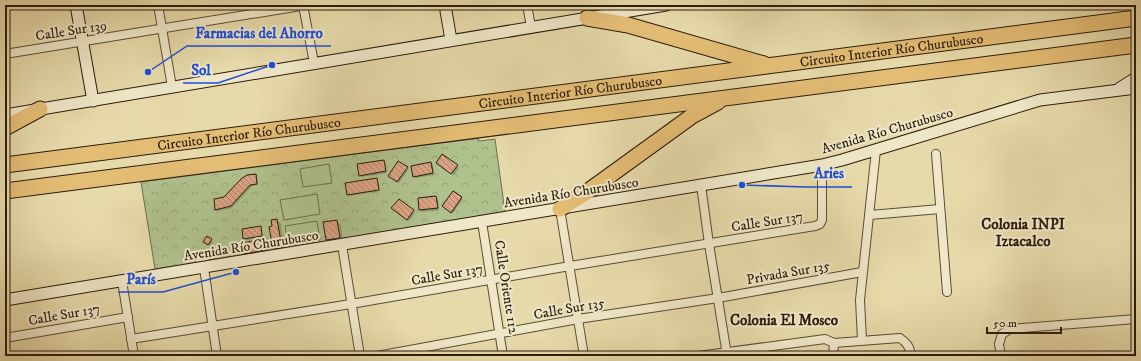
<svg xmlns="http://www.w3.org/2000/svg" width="1141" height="361" font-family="'IM FELL DW Pica',serif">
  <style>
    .forest { fill: url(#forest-crowns); stroke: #6e6e4d }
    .pitch { fill: #afc18d; stroke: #6e6e4d }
    .shadow { fill: #0003 }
    .building { fill: url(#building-back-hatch); stroke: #2c1c0d }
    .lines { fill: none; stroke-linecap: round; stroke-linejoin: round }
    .street-casing { stroke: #5b4c34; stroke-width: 10 }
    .secondary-casing { stroke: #2c1c0d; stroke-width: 13 }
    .highway-casing { stroke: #2c1c0d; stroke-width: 17 }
    .street { stroke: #efe7c8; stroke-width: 8 }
    .secondary { stroke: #efe7c8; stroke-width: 11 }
    .highway { stroke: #e4bd75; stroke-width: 15 }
    .labels { text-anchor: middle; stroke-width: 4; stroke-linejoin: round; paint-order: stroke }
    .street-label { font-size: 14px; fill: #2c1c0d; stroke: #efe7c8 }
    .neighbourhood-label { font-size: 15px; font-weight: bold; fill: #2c1c0d; stroke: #efe7c8 }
    .leader { fill: none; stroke: #1d4ed8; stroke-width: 1.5 }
    .callout-dot { fill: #1d4ed8; stroke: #efe7c8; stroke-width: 1.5 }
    .callout-label { font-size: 15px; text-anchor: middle; font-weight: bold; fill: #1d4ed8; stroke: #efe7c8; stroke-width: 4; stroke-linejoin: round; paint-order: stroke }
  </style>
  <defs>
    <pattern id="forest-crowns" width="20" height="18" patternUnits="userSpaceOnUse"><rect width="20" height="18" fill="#afc18d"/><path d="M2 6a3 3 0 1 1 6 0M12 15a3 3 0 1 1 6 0" fill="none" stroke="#97a578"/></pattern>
    <pattern id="building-back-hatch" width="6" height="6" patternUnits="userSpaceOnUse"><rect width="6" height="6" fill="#d9a384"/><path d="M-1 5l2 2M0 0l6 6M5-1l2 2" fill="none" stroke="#b0846a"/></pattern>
  </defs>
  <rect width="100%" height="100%" fill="#e7daaa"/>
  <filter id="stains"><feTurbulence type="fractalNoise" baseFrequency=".005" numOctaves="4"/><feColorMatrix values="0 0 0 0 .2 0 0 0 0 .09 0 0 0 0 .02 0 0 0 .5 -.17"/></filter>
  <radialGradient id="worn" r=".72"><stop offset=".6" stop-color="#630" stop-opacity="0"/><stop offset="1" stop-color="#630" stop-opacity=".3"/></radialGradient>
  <!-- forest -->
  <path class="forest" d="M478,138L479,141L495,139L505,212L340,239V238L326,240V241L209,260L208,252L194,254L196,263L155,269L141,182Z"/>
  <!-- pitch -->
  <g class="pitch">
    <path d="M329,164L332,183L303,187L300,169Z"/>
    <path d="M317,194L320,214L284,220L280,200Z"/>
    <path d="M317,221L320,240L288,245L285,226Z"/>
  </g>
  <!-- shadow -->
  <g class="shadow">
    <path d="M443,156L459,168L454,175L439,165Z"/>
    <path d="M383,161L385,163L387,173L361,177L360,175Z"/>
    <path d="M431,163L433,165L434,175L416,178L414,176Z"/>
    <path d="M407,168L408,170L399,183L391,177Z"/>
    <path d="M255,176L257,177L258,185L252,186L232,208L218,211L216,210L225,198Z"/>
    <path d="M376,179L378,181L380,191L350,196L348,194Z"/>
    <path d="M454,192L463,199L453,213L445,208Z"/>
    <path d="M436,197L438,199L439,210L422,212L420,210L419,199Z"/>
    <path d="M399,200L415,213L409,221L394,209Z"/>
    <path d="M277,220L281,224L285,251L278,253L274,249L271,227H273Z"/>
    <path d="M337,221L341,225L343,241L331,243L327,239Z"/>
    <path d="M260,227L262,229L263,237L246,240L244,238Z"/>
    <path d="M208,238L213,242L210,246L206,244Z"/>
    <path d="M262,244L270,245L274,249L275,253L249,257L245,253Z"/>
  </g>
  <!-- building -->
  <g class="building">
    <path d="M442,154L458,165L451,174L436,163Z"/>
    <path d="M384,160L386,171L359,176L357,164Z"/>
    <path d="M398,161L408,167L397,182L388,176Z"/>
    <path d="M431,162L433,173L413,177L411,166Z"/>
    <path d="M256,174L257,184L250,185L231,206L215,210L214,199L224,197L241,179L247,175Z"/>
    <path d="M377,178L379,190L347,195L345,183Z"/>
    <path d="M453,191L462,197L451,213L442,206Z"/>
    <path d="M436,196L438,208L419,210L418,198Z"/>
    <path d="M399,199L414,210L407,220L391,208Z"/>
    <path d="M277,219L282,248L273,249L269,227L272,226L271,220Z"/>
    <path d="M337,220L340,238L326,240L323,222Z"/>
    <path d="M261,226L262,236L243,239L242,229Z"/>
    <path d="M207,236L212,239L208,245L203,242Z"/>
    <path d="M258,240L262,243H267L271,244V249L244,254L242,243Z"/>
  </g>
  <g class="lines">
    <!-- street casing -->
    <g class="street-casing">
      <g id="street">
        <path d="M158,5L172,87"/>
        <path d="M303,5L314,63"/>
        <path d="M527,5L531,27"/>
        <path d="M5,54L307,5"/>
        <path d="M936,154L947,292"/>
        <path d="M701,185L709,244L727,355"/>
        <path d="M560,209L584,356"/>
        <path d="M870,215L940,209"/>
        <path d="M482,222L503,356"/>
        <path d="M342,245L360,356"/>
        <path d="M204,268L217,356"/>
        <path d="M122,281L134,356"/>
        <path d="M5,338L128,317"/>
        <path d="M131,339L351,304L570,266L815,226L820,224L822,220V165"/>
        <path d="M862,340L860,300L876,150"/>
        <path d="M377,356L578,319L718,298L862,272"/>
        <path d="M698,356L825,339L834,343L900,338C907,343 910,347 911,356"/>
        <path d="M833,356L834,343"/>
        <path d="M1001,356L999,344L1002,334L1010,329L1136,319"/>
      </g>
    </g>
    <!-- secondary casing -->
    <g class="secondary-casing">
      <g id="secondary">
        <path d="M76,5L93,101"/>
        <path d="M445,5L451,40"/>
        <path d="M1120,88L1136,78"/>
        <path d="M5,115L666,5"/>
        <path d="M5,300L822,165L842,160L1040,100L1136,88"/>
      </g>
    </g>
    <!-- highway casing -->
    <g class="highway-casing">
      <g id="highway">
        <path d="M587,18L628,25L764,64"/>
        <path d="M5,128L40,109"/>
        <path id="s1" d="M5,165L1136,18"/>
        <path d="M5,191L1136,45"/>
        <path d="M560,209L587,192L692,116L718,102"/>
      </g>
    </g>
    <!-- street -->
    <use href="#street" class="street"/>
    <!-- secondary -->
    <use href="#secondary" class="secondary"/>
    <!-- highway -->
    <use href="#highway" class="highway"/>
  </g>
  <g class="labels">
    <!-- street labels -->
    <g class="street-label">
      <text transform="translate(71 30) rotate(-9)" y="5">Calle Sur 139</text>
      <text dy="5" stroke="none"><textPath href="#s1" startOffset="894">Circuito Interior Río Churubusco</textPath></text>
      <text dy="5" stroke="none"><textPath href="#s1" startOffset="570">Circuito Interior Río Churubusco</textPath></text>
      <text transform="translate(887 130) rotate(-16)" y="5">Avenida Río Churubusco</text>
      <text dy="5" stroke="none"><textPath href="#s1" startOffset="246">Circuito Interior Río Churubusco</textPath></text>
      <text transform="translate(571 192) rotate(-9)" y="5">Avenida Río Churubusco</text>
      <text transform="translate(767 221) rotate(-9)" y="5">Calle Sur 137</text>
      <text transform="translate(251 245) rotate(-9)" y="5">Avenida Río Churubusco</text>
      <text transform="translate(788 272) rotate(-10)" y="5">Privada Sur 135</text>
      <text transform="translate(447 274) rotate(-10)" y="5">Calle Sur 137</text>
      <text transform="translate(507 287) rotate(81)" y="5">Calle Oriente 112</text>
      <text transform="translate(569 308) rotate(-10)" y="5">Calle Sur 135</text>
      <text transform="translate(64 314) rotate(-10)" y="5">Calle Sur 137</text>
    </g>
    <!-- neighbourhood labels -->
    <g class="neighbourhood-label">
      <text x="1023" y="229">Colonia INPI<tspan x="1023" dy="17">Iztacalco</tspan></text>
      <text x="784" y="325">Colonia El Mosco</text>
    </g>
  </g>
  <!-- callouts -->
  <path class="leader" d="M148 72L187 46H331M272 65L218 83H183M742 185L806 187H852M236 272L163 292H118"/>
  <g class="callout-dot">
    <circle cx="148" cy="72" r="4"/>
    <circle cx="272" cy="65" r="4"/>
    <circle cx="742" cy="185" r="4"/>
    <circle cx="236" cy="272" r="4"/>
  </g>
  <g class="callout-label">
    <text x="259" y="38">Farmacias del Ahorro</text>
    <text x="201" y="75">Sol</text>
    <text x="829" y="178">Aries</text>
    <text x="141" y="284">París</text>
  </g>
  <!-- margin -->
  <rect width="1141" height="361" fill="none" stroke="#e7daaa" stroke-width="20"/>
  <rect x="6" y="6" width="1129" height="349" fill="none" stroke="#2c1c0d" stroke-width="2"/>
  <rect x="10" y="10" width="1121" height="341" fill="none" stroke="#2c1c0d"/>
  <!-- scale -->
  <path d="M987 327v6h74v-6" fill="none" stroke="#2c1c0d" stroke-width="2"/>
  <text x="993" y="327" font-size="12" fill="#2c1c0d" stroke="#efe7c8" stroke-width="3" paint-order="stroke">50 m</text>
  <rect width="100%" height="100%" filter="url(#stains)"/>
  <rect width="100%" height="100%" fill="url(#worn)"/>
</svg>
